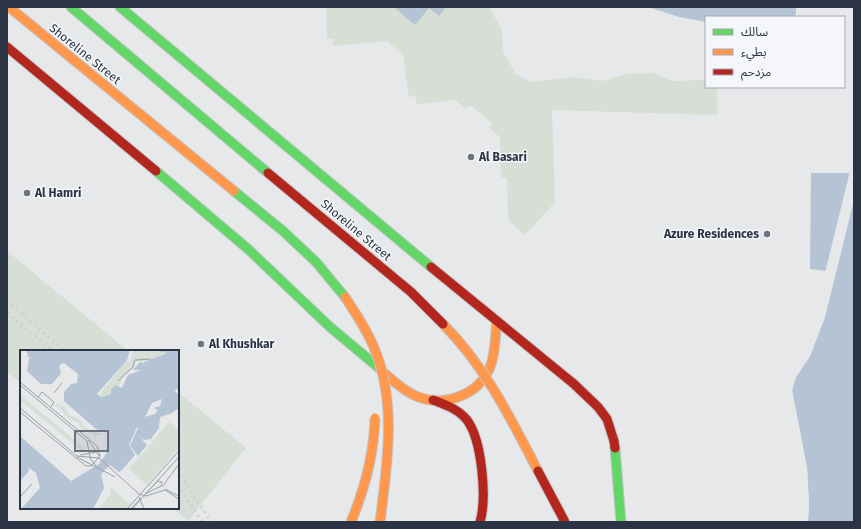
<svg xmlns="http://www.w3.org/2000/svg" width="861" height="529" font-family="'Fira Sans','Noto Sans Arabic',sans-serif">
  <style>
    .green { fill: #d6ded6 }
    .water { fill: #b4c4d5 }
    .pier { fill: #e6e8ea }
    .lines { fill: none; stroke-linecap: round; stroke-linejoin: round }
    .fast-casing { stroke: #c4c6c8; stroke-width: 11 }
    .slow-casing { stroke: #c4c6c8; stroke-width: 11 }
    .jam-casing { stroke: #c4c6c8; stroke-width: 11 }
    .fast { stroke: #63d668; stroke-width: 9 }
    .slow { stroke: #ff974d; stroke-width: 9 }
    .jam { stroke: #b3261e; stroke-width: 9 }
    .rail { stroke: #cecfd2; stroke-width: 3; stroke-dasharray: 2 4; stroke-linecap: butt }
    .slow-bridge-casing { stroke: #c4c6c8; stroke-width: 11; stroke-linecap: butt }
    .jam-bridge-casing { stroke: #c4c6c8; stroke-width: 11; stroke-linecap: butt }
    .slow-bridge { stroke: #ff974d; stroke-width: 9 }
    .jam-bridge { stroke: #b3261e; stroke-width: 9 }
    .poi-dot { fill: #6c737f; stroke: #f4f6f9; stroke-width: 1.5 }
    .labels { text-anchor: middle; stroke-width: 3; stroke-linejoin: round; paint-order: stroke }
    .street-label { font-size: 12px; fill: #2b3445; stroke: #f4f6f9 }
    .poi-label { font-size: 12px; font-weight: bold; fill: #2b3445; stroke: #f4f6f9; text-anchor: start }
    .inset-road { fill: none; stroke: #9ba0a8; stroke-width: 1 }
    .view { fill: #6c737f; fill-opacity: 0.15; stroke: #6c737f; stroke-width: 2 }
    .inset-edge { fill: none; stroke: #2b3445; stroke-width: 2 }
  </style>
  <rect width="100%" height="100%" fill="#e6e8ea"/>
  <!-- green -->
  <g class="green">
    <path d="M326,7H489L502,30L503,52L516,74L530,82L573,77L602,81L626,74L653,73L672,81L706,80V87H717V115L552,110L555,202L525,235L508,220L507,178L501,177L500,137L489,128L492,123L470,105L466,109L455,100L416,104V96L409,97L403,55L387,41L333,46V39H327Z"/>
    <path d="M7,251L128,351H21V383L7,372Z"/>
    <path d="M178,392L246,448L188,521L172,508H178Z"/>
  </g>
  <!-- water -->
  <g class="water">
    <path d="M396,7H446L439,16L429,8L415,25L395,8Z"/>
    <path d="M648,7H796V14L793,17H706V22L679,17Z"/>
    <path d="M811,173H850L826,271L810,269Z"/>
    <path d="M854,200V522H808L809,503L807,468L792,390L796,377L810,356L825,317Z"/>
  </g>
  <!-- pier -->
  <g class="pier">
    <path d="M850,171L852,173L827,271L825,273Z"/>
    <path d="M854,198L825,317L810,356L796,377L792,390L807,468L809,503L808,522H806L807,503L805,468L790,389L794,376L808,356L823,316L852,199Z"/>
  </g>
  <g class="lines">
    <!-- fast casing -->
    <g class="fast-casing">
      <g id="fast">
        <path d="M71,7L268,173"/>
        <path d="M120,7L431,267"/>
        <path d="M156,171L248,249L330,327L379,368"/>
        <path d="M234,191L283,231L316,262L345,297"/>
        <path d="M615,448L621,522"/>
      </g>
    </g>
    <!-- slow casing -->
    <g class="slow-casing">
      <g id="slow">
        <path d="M9,7L234,191"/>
        <path d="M379,368C390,378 402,390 416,396C444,408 479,395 490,367C496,353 495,336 497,321"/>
      </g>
    </g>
    <!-- jam casing -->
    <g class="jam-casing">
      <g id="jam">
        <path d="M7,47L156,171"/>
        <path d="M431,267L574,384L598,407L607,419L614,441L615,448"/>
        <path d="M433,400C446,405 458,409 467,420C482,440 487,498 480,522"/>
      </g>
    </g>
    <!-- fast -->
    <use href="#fast" class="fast"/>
    <!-- slow -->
    <use href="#slow" class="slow"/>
    <!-- jam -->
    <use href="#jam" class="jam"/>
    <!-- rail -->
    <g class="rail">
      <path d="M7,301L65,351"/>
      <path d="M7,313L53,351"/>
      <path d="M178,471L211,522"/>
      <path d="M178,485L202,522"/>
    </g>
    <!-- slow-bridge casing -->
    <g class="slow-bridge-casing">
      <g id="slow-bridge">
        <path d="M345,297C356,314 368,331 375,350C397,404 387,466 380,522"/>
        <path d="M443,324C485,366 511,419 538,471"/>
        <path d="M351,522C365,488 374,455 375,418"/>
      </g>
    </g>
    <!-- jam-bridge casing -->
    <g class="jam-bridge-casing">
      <g id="jam-bridge">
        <path d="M268,173L411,292L443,324"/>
        <path d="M538,471L565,522"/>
      </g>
    </g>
    <!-- slow-bridge -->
    <use href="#slow-bridge" class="slow-bridge"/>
    <!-- jam-bridge -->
    <use href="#jam-bridge" class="jam-bridge"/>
  </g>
  <!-- markers -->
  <g class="poi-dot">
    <circle cx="471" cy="157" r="4"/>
    <circle cx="27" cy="193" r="4"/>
    <circle cx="767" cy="234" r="4"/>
    <circle cx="201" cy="344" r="4"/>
  </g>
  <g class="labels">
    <!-- street labels -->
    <g class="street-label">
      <text transform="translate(85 54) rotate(39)" y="4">Shoreline Street</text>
      <text transform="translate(356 230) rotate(40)" y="4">Shoreline Street</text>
    </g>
    <!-- poi labels -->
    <g class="poi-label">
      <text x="479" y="161">Al Basari</text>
      <text x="35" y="197">Al Hamri</text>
      <text x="759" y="238" text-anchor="end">Azure Residences</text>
      <text x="209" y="348">Al Khushkar</text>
    </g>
  </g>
  <!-- overview -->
  <g transform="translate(20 350)">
    <rect width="159" height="159" fill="#e6e8ea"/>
    <path d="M133,0L146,3L124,11H115L114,18L104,25L100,34L90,39L91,44L82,47L80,44L106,11H111L113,1ZM0,45L64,98L62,101L0,50ZM37,54L45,57L49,65L58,68L64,77L83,85H76L75,90L74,85L61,78L60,74L47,67L39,57L34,56ZM149,72L159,81V98L127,135L109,119ZM90,136L110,155L107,159H78L91,144Z" fill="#d6ded6"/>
    <path d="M6,0H110L107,10L77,44L82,47L91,44V39L96,35L102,38L108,25L121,20H113L120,12L123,13L121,18L124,12L147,3L134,0H159V40L156,39L155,42L159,44V58L152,63L140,67L139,78L131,89L124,90L118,85L127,95L118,106L110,96L118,78L117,77L109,95L115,105L102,120L99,122L90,115L81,124L84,138L73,159H1L20,138L16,123L8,117L9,121L0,131V86L51,131L79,114L86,104L89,83L87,79L84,82L76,79L44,51V42L51,34L57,33L58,24L44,13L39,15L41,23L32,34H21L7,21L9,9L13,7L9,8ZM142,49L140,56L134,58L138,60L135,64L125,67L132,53Z" fill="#b4c4d5" fill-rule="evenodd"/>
    <path class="inset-road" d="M98,31L113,17L115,10L131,9M0,32L77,96L80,106L71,116H66L0,62M0,35L67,91L70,108L76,116M34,43L42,33M18,47L22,42L34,52L31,57M0,58L57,106L79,108L119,144L126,146L145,140L159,149M68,90L80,107M60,105L77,102M57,107L95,127M142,137L159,114M145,139L159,146M125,144L141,136L142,132L138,131L125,144M0,147L12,134M119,147L124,159M107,159L159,101M111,159L121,148M112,159L159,107"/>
    <path class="view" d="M55,81H88V101H55Z"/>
    <rect width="159" height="159" class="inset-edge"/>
  </g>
  <!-- border -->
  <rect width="861" height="529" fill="none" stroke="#2b3445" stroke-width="16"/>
  <!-- legend -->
  <rect x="705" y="16" width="140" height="72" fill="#f4f6f9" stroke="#a4a8b1"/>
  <rect x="713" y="29" width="20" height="6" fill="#63d668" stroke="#a4a8b1"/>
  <text x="741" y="36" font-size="12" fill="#2b3445">سالك</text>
  <rect x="713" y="49" width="20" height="6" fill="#ff974d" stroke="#a4a8b1"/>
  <text x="741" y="56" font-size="12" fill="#2b3445">بطيء</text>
  <rect x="713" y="69" width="20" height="6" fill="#b3261e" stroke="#a4a8b1"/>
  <text x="741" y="76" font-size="12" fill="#2b3445">مزدحم</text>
</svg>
